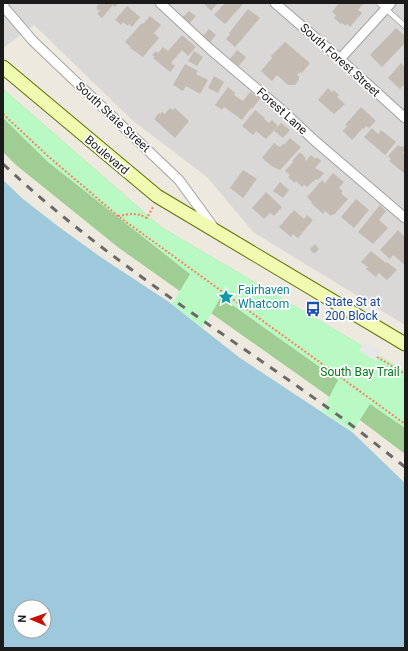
<svg xmlns="http://www.w3.org/2000/svg" width="408" height="651" font-family="Roboto,sans-serif">
  <style>
    .residential { fill: #d9d8d7 }
    .forest { fill: #9fcd93 }
    .park { fill: #b9fac4 }
    .parking { fill: #e7e7e7 }
    .water { fill: #9ec9dc; fill-rule: evenodd }
    .building { fill: #c4bcb3 }
    .lines { fill: none; stroke-linecap: round; stroke-linejoin: round }
    .lane-casing { stroke: #a2a2a2; stroke-width: 6 }
    .street-casing { stroke: #a2a2a2; stroke-width: 11 }
    .secondary-casing { stroke: #5c7102; stroke-width: 15 }
    .path { stroke: #fd7e60; stroke-width: 2; stroke-dasharray: 2 2; stroke-linecap: butt }
    .lane { stroke: #fff; stroke-width: 4.5 }
    .street { stroke: #fff; stroke-width: 9 }
    .secondary { stroke: #f0fab0; stroke-width: 13 }
    .rail { stroke: #696969; stroke-width: 3; stroke-dasharray: 8 8; stroke-linecap: butt }
    .labels { text-anchor: middle; stroke-width: 3.5; stroke-linejoin: round; paint-order: stroke }
    .street-label { font-size: 12px; fill: #1b1b1b; stroke: #fff }
    .culture-label { font-size: 12px; fill: #0d838f; stroke: #fff; text-anchor: start }
    .transit-label { font-size: 12px; fill: #164399; stroke: #fff; text-anchor: start }
    .park-label { font-size: 12px; fill: #08791b; stroke: #fff }
  </style>
  <rect width="100%" height="100%" fill="#ede9df"/>
  <!-- residential -->
  <path class="residential" d="M3,3H405V325L253,232L207,177L132,120L34,25L3,48Z"/>
  <!-- forest -->
  <path class="forest" d="M3,89L161,227L405,371V454L324,393L119,248L16,165L3,152Z"/>
  <!-- park -->
  <path class="park" d="M3,89L161,227L405,371V428L370,404L353,431L322,411L338,380L221,297L203,328L172,304L190,274L48,162L3,118Z"/>
  <!-- parking -->
  <path class="parking" d="M365,342L381,351L376,361L359,351Z"/>
  <!-- water -->
  <path class="water" d="M3,180L23,199L59,227L102,258L169,302L240,358L352,432L405,483V648H3ZM20,607H44V631H20Z"/>
  <!-- building -->
  <g class="building">
    <path d="M99,3H119L115,7L113,5L102,18L97,14L100,11L97,9V6Z"/>
    <path d="M203,3H218L211,11Z"/>
    <path d="M225,3H242L243,4L225,24L214,15Z"/>
    <path d="M339,3H364L358,10L362,13L350,27L347,24L346,26L342,23L341,24L334,18L336,15L332,12Z"/>
    <path d="M127,6L140,17L132,27L129,24L128,26L123,22L121,25L115,20Z"/>
    <path d="M248,9L260,18L235,47L226,39L230,34L229,33Z"/>
    <path d="M189,11L196,16L189,24L182,18Z"/>
    <path d="M150,16L161,25L154,33L159,38L143,57L130,48L131,47L125,42L142,23L143,24Z"/>
    <path d="M396,28L405,36V43L382,67L370,55Z"/>
    <path d="M209,29L216,35L209,44L202,37Z"/>
    <path d="M182,35L196,47L188,56L182,50L171,63L175,66L170,72L153,58L155,57L152,55L156,51L158,53L163,47L168,51Z"/>
    <path d="M285,42L310,63L302,73L300,72L297,75L299,76V80L295,85H288L277,75L272,81L261,71L272,58L271,56Z"/>
    <path d="M237,50L246,57L239,66L230,59Z"/>
    <path d="M194,51L203,57L197,66L188,61Z"/>
    <path d="M401,63L405,67V84L400,89L388,78Z"/>
    <path d="M185,64L198,71L196,74L208,80L200,94L186,86L183,91L173,85Z"/>
    <path d="M214,76L224,82L218,93L208,88Z"/>
    <path d="M228,87L235,93L234,95L243,101L250,92L260,99L252,109L251,108L242,120L224,107L222,110L215,105Z"/>
    <path d="M328,88L332,92L334,90L339,95L337,97L345,104L334,114L318,100Z"/>
    <path d="M361,107L376,121L369,128L366,126L364,129L363,128L352,140L343,131L347,126L345,125Z"/>
    <path d="M170,108L173,110L175,108L189,121L175,138L154,119L159,113L160,114L162,112L165,114Z"/>
    <path d="M255,110L265,118L264,119L269,123L272,120L278,126L266,139L256,131L253,135L242,126Z"/>
    <path d="M281,123L290,130L283,138L274,131Z"/>
    <path d="M372,128L378,134L381,130L396,142L385,155L364,137Z"/>
    <path d="M290,138L301,147L280,170L273,167L262,158L274,143L280,147L283,144L284,145Z"/>
    <path d="M398,145L401,147L402,146L405,148L403,153L405,154V174L389,161L391,159L388,156Z"/>
    <path d="M300,152L306,158L305,159L306,161L311,155L315,159L317,157L321,161L315,168L324,173L318,180L316,179L307,187L304,185L302,187L296,181L295,183L288,177L290,175L285,171L293,162L292,161Z"/>
    <path d="M243,170L257,179L243,198L230,188Z"/>
    <path d="M333,173L344,182L339,188L343,191L341,193L343,195L348,199L334,215L333,214L331,216L325,211L323,214L311,203L312,202L307,197L322,180L325,183Z"/>
    <path d="M280,182L289,190L283,198L273,191Z"/>
    <path d="M266,192L282,207L274,216L270,213L264,219L252,208Z"/>
    <path d="M356,199L369,210L354,228L341,217Z"/>
    <path d="M380,205L386,211L379,220L388,228L373,244L358,232Z"/>
    <path d="M294,210L304,219L307,215L313,220L298,238L293,234L291,237L279,227Z"/>
    <path d="M398,230L405,237V265L393,255L390,259L380,250Z"/>
    <path d="M315,244L319,249L314,254L310,249Z"/>
    <path d="M371,251L386,263L387,262L397,270L387,280L379,273L376,277L366,269L368,267L361,262Z"/>
  </g>
  <g class="lines">
    <!-- lane casing -->
    <g class="lane-casing">
      <path id="lane" d="M379,3L405,26"/>
    </g>
    <!-- street casing -->
    <g class="street-casing">
      <g id="street">
        <path d="M160,3L211,50L283,111L315,141L405,218"/>
        <path d="M275,3L340,59L405,118"/>
        <path d="M3,6L33,41L179,180L214,228"/>
        <path d="M340,59L391,3"/>
      </g>
    </g>
    <!-- secondary casing -->
    <g class="secondary-casing">
      <path id="secondary" d="M3,67L157,196L405,344"/>
    </g>
    <!-- path -->
    <g class="path">
      <path d="M3,114L49,157L118,216L405,424"/>
      <path d="M118,216C130,214 136,212 147,218L153,207"/>
      <path d="M377,357L405,374"/>
    </g>
    <!-- lane -->
    <use href="#lane" class="lane"/>
    <!-- street -->
    <use href="#street" class="street"/>
    <!-- secondary -->
    <use href="#secondary" class="secondary"/>
    <!-- rail -->
    <path class="rail" d="M3,164C104,259 223,332 335,413C359,430 382,449 405,467"/>
  </g>
  <!-- icons -->
  <defs>
    <g id="sight-bare" transform="scale(1.2)"><path d="M0-6L1.8-2.2L6-1.7L2.9 1.2L3.7 5.4L0 3.3L-3.7 5.4L-2.9 1.2L-6-1.7L-1.8-2.2Z" fill="#0f9aa8" stroke="#fff" stroke-width="2.5" paint-order="stroke"/></g>
    <g id="bus-bare" transform="scale(1.2)"><path d="M-5-6H5V4H4V6H2V4H-2V6H-4V4H-5ZM-3.5-4V0h7V-4ZM-3.5 1.2v1.5H-2V1.2ZM2 1.2v1.5H3.5V1.2Z" fill="#1a4fb4" stroke="#fff" stroke-width="2.5" paint-order="stroke"/></g>
  </defs>
  <g fill-rule="evenodd">
    <use href="#sight-bare" x="226" y="297"/>
    <use href="#bus-bare" x="313" y="309"/>
  </g>
  <g class="labels">
    <!-- street labels -->
    <g class="street-label">
      <text transform="translate(340 60) rotate(42)" y="4">South Forest Street</text>
      <text transform="translate(282 111) rotate(42)" y="4">Forest Lane</text>
      <text transform="translate(113 117) rotate(43)" y="4">South State Street</text>
      <text transform="translate(107 155) rotate(40)" y="4">Boulevard</text>
    </g>
    <!-- culture labels -->
    <g class="culture-label">
      <text x="238" y="294">Fairhaven<tspan x="238" dy="14">Whatcom</tspan></text>
    </g>
    <!-- transit labels -->
    <g class="transit-label">
      <text x="325" y="306">State St at<tspan x="325" dy="14">200 Block</tspan></text>
    </g>
    <!-- park labels -->
    <g class="park-label">
      <text x="360" y="376">South Bay Trail</text>
    </g>
  </g>
  <!-- border -->
  <rect width="408" height="651" fill="none" stroke="#1b1b1b" stroke-width="8"/>
  <!-- north arrow -->
  <g transform="translate(32 619) rotate(272)"><circle r="19" fill="#ffffff" stroke="#a4a4a4"/>
  <path d="M0-3L7 15L0 10L-7 15Z" fill="#c51000"/>
  <text y="-6" font-size="11" font-weight="bold" text-anchor="middle" fill="#1b1b1b">N</text>
  </g>
</svg>
